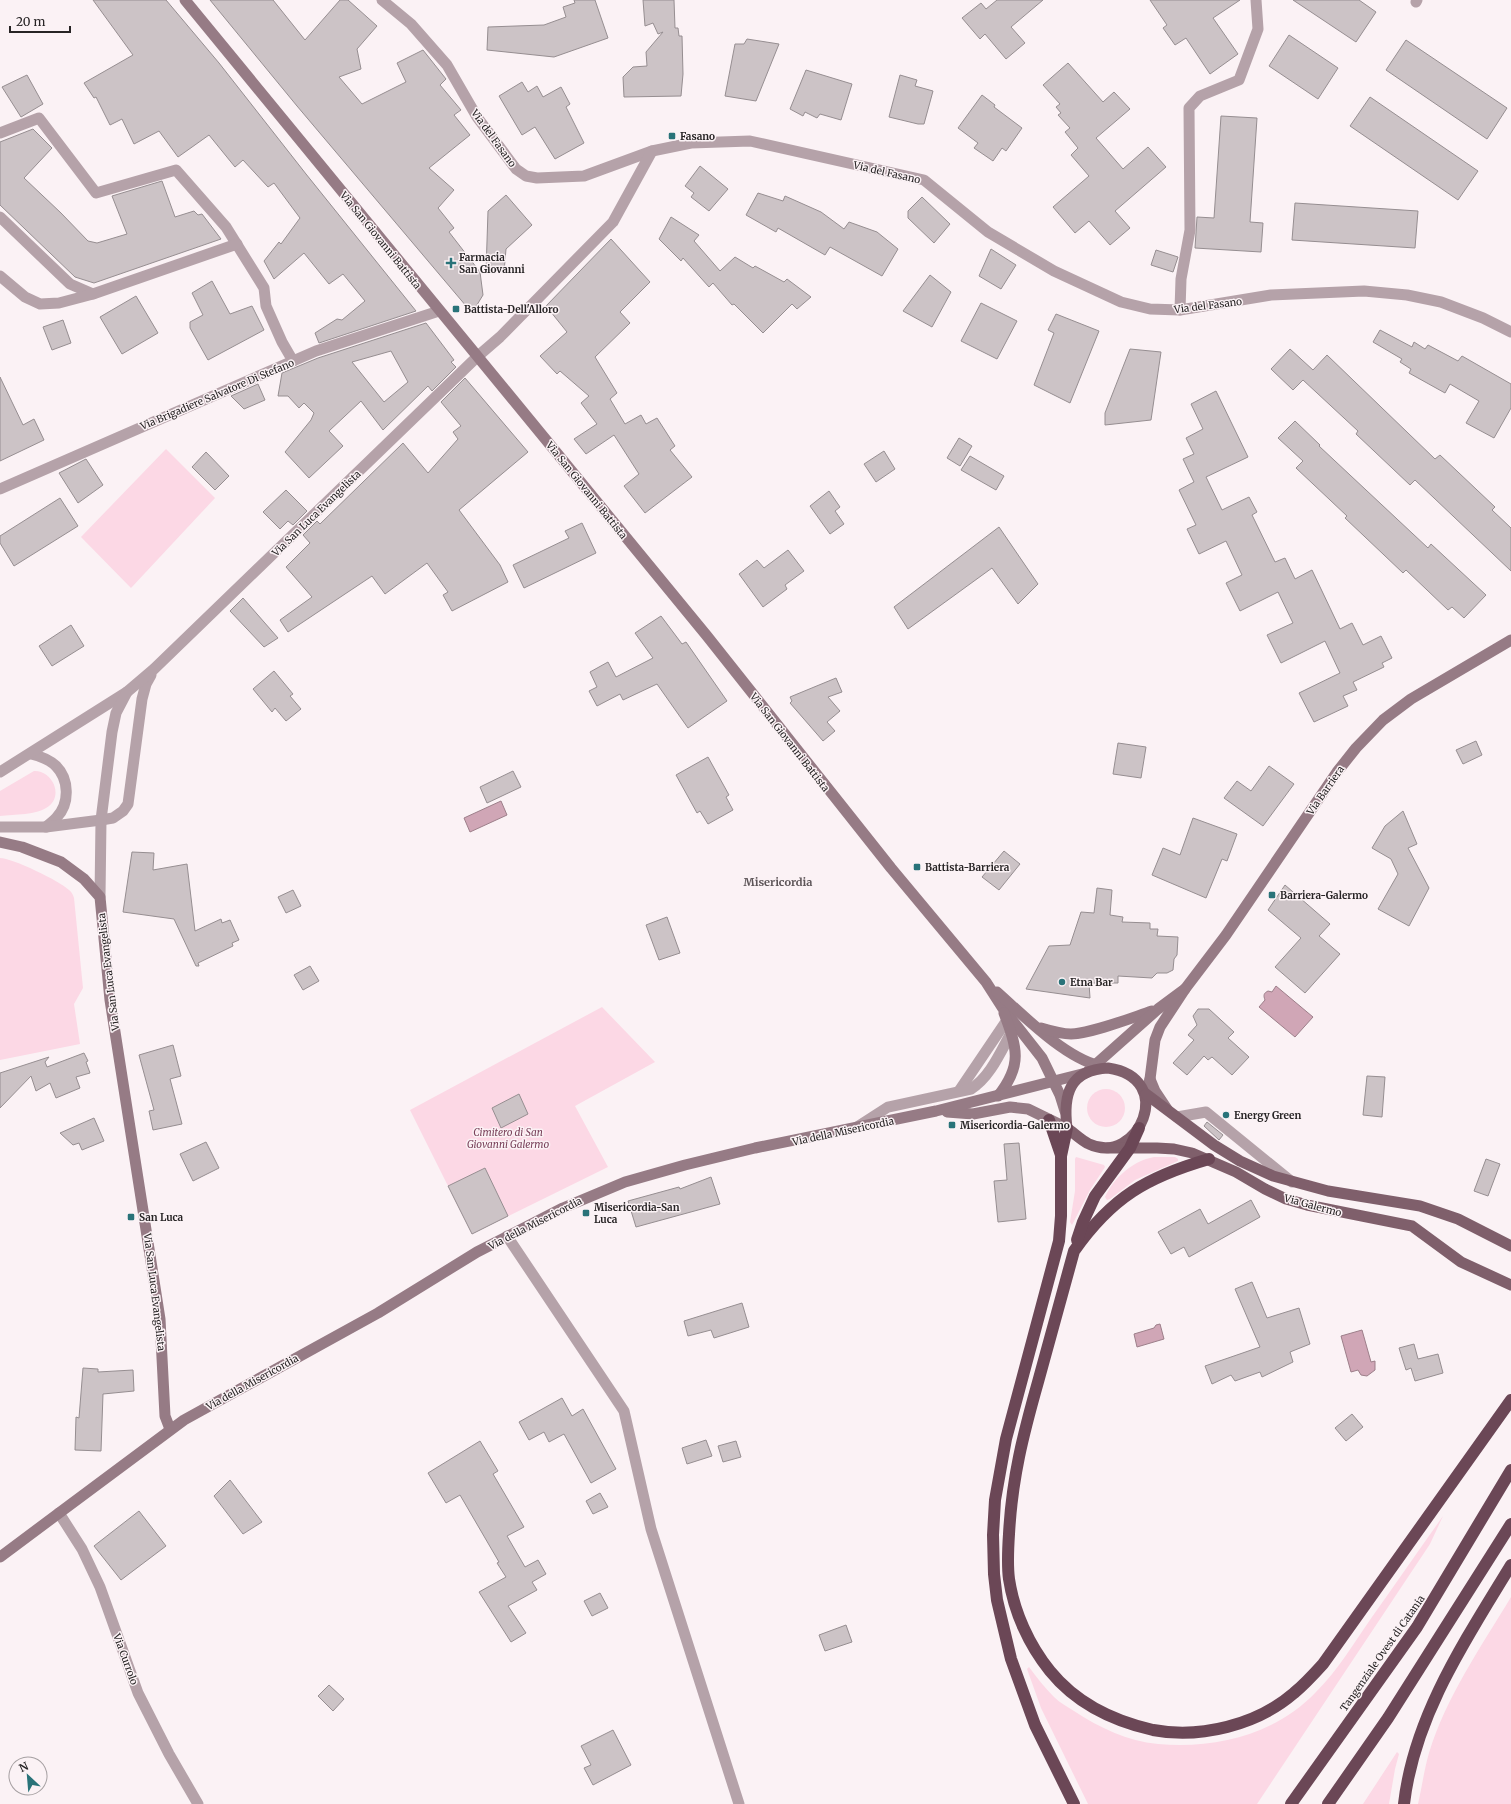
<svg xmlns="http://www.w3.org/2000/svg" width="1511" height="1804" font-family="Merriweather,serif">
  <style>
    .green { fill: #fcd8e5 }
    .water { fill: #d0a6b6; stroke: #9d7f8a }
    .building { fill: #ccc3c6; stroke: #968e91; fill-rule: evenodd }
    .lines { fill: none; stroke-linecap: round; stroke-linejoin: round }
    .service { stroke: #b5a2a9; stroke-width: 11 }
    .minor { stroke: #b5a2a9; stroke-width: 11 }
    .tertiary { stroke: #b5a2a9; stroke-width: 11 }
    .secondary { stroke: #967b85; stroke-width: 11 }
    .primary { stroke: #7f5f6b; stroke-width: 11 }
    .motorway { stroke: #6b4756; stroke-width: 12 }
    .poi-dot { fill: #297379; stroke: #fbf2f5; stroke-width: 1.5 }
    .labels { text-anchor: middle; stroke-width: 3; stroke-linejoin: round; paint-order: stroke }
    .poi-label { font-size: 10px; font-weight: bold; fill: #272425; stroke: #fbf2f5; text-anchor: start }
    .street-label { font-size: 10px; fill: #272425; stroke: #fbf2f5 }
    .park-label { font-size: 10px; font-style: italic; fill: #79415a; stroke: #fbf2f5 }
    .neighbourhood-label { font-size: 11px; font-weight: bold; fill: #5d5558; stroke: #fbf2f5 }
  </style>
  <rect width="100%" height="100%" fill="#fbf2f5"/>
  <!-- green -->
  <g class="green">
    <path d="M166,449L215,498L131,588L81,537Z"/>
    <path d="M34,771C51,770 64,794 49,806C36,816 15,814 0,816V791Z"/>
    <path d="M0,858C12,858 60,881 69,890C72,892 73,895 74,898L83,988L74,1004L80,1044L0,1060Z"/>
    <path d="M602,1007L655,1062L575,1106L608,1167L472,1234L410,1110Z"/>
    <circle cx="1106" cy="1108" r="19"/>
    <path d="M1076,1157L1104,1165L1105,1167L1090,1190L1072,1225L1070,1222L1075,1191V1159Z"/>
    <path d="M1154,1157H1175L1178,1159V1161L1135,1180L1110,1199L1107,1200L1105,1197C1114,1178 1132,1161 1154,1157Z"/>
    <path d="M1443,1516L1430,1544L1257,1804H1088L1041,1708L1027,1669L1029,1667C1037,1678 1045,1688 1054,1697C1060,1703 1068,1707 1074,1711C1100,1728 1127,1741 1158,1744C1215,1749 1275,1735 1316,1692C1338,1670 1354,1643 1372,1617C1396,1583 1419,1550 1443,1516Z"/>
    <path d="M1511,1597V1804H1418C1422,1787 1424,1770 1429,1753C1446,1697 1481,1647 1511,1597Z"/>
    <path d="M1397,1752L1399,1754L1395,1769L1389,1804H1363Z"/>
  </g>
  <!-- water -->
  <g class="water">
    <path d="M501,801L507,815L470,832L464,818Z"/>
    <path d="M1276,986L1313,1017L1295,1037L1259,1007L1265,1000C1263,995 1264,993 1268,991L1272,992Z"/>
    <path d="M1160,1324L1164,1339L1137,1347L1134,1334L1154,1328L1156,1325Z"/>
    <path d="M1362,1330L1371,1362L1375,1361V1370L1367,1376L1361,1375L1358,1370L1351,1372L1341,1336Z"/>
  </g>
  <!-- building -->
  <g class="building">
    <path d="M93,0H166L219,63L306,174L416,311L319,343L315,333L337,319L342,320L365,301L343,274L329,284L304,253L274,279L264,261L279,242L281,244L300,218L274,183L268,187L243,160L235,167L209,135L178,157L159,131L134,144L122,119L110,125L96,97L94,98L84,83L133,55Z"/>
    <path d="M210,0H273L305,40L340,0H348L377,26L357,49L361,69L339,77L362,104L406,82L397,63L423,50L446,79L440,85L461,110L454,115L470,135L429,168L454,190L438,208L454,228L449,232L480,272L483,295L472,313L297,106Z"/>
    <path d="M574,0H595L608,38L554,57L487,50L488,27L544,25L566,17L563,7L575,3Z"/>
    <path d="M643,0H674L675,28H678L679,36H682L683,74L681,96L624,97L623,77L633,67L647,66L646,52L663,32L658,34L653,23L645,26Z"/>
    <path d="M997,0H1043L1011,27L1025,43L1006,59L985,34L980,39L962,18L981,3L986,9Z"/>
    <path d="M1150,0H1240L1213,18L1238,54L1210,74L1186,38L1175,45L1163,28L1167,25Z"/>
    <path d="M1293,0H1359L1376,12L1356,42Z"/>
    <path d="M1289,35L1338,68L1318,99L1269,66Z"/>
    <path d="M747,39L779,44L756,101L725,96L735,44H744Z"/>
    <path d="M1406,40L1507,108L1487,139L1386,70Z"/>
    <path d="M1068,63L1103,102L1114,92L1130,109L1096,138L1123,169L1148,147L1166,167L1115,211L1130,228L1110,245L1089,221L1075,233L1053,207L1089,176L1071,155L1078,148L1065,132L1070,128L1058,115L1061,113L1056,107L1060,104L1043,85Z"/>
    <path d="M806,70L852,84L841,120L820,114L817,118L805,112L803,116L790,109Z"/>
    <path d="M27,75L43,104L21,117L2,87Z"/>
    <path d="M900,75L917,80L915,86L933,91L924,124H918L889,117Z"/>
    <path d="M522,82L528,92L537,86L543,97L561,87L570,104L566,107L584,143L555,159L535,127L522,135L499,96Z"/>
    <path d="M982,95L995,105L994,107L1022,128L1006,151L1002,148L993,161L974,148L978,143L958,128Z"/>
    <path d="M1370,97L1478,171L1458,200L1350,126Z"/>
    <path d="M1221,116L1257,118L1250,222L1263,223L1261,252L1195,248L1197,217L1214,218Z"/>
    <path d="M33,129L52,148L24,178L61,213L88,241L97,243L127,234L112,196L162,181L175,217L194,211L198,215L202,214L221,239L94,283L75,277L0,205V142Z"/>
    <path d="M700,166L728,189L709,211L691,197L694,193L685,186Z"/>
    <path d="M758,193L783,201L785,196L821,212L844,229L849,222L877,232L898,249L882,276L830,247L825,255L778,228L776,232L746,215Z"/>
    <path d="M506,195L532,225L506,249L504,272H486L488,211Z"/>
    <path d="M922,197L950,224L934,243L908,218V211Z"/>
    <path d="M1295,203L1418,211L1415,248L1292,240Z"/>
    <path d="M671,217L699,235L694,241L720,271L735,257L753,268L755,266L784,282L787,279L811,297L797,309L792,304L763,333L734,304L732,305L713,283L709,287L683,258L681,261L659,239Z"/>
    <path d="M611,239L650,282L620,312L630,323L595,357L617,393L610,399L625,424L641,415L646,424L657,418L675,446L670,450L692,477L645,513L624,486L639,474L614,435L586,454L574,439L597,424L581,403L589,396L560,371L557,374L540,356L567,332L546,306Z"/>
    <path d="M991,249L1016,265L1001,289L979,276Z"/>
    <path d="M1156,250L1178,257L1173,272L1151,265Z"/>
    <path d="M930,275L951,292L932,327L903,311Z"/>
    <path d="M212,281L230,314L252,306L264,330L208,360L190,328V322L203,315L192,293Z"/>
    <path d="M136,296L158,333L122,354L100,317Z"/>
    <path d="M981,303L1017,321L997,359L961,341Z"/>
    <path d="M1056,314L1099,331L1070,403L1034,385L1054,333L1048,330Z"/>
    <path d="M63,320L71,343L52,350L43,327Z"/>
    <path d="M426,323L454,360L451,362L456,367L432,391L428,386L383,430L361,401L329,431L343,446L309,478L285,452L311,420L314,413L304,403L299,408L288,396H278L282,373L318,358ZM391,351L408,382L384,402L352,362Z"/>
    <path d="M1380,330L1412,347L1414,342L1425,349L1428,345L1458,361L1462,356L1511,384V408L1494,438L1466,423L1479,401L1450,384L1445,393L1409,373L1411,369L1400,362L1402,359L1373,342Z"/>
    <path d="M1130,349L1161,352L1151,420L1105,425V413Z"/>
    <path d="M1290,349L1313,370L1327,355L1435,459L1440,455L1495,507L1492,510L1511,528V571L1415,480L1410,485L1356,434L1358,431L1303,380L1293,390L1271,369Z"/>
    <path d="M0,377L23,425L34,419L44,440L0,461Z"/>
    <path d="M465,378L528,452L459,510L500,565L508,582L452,611L443,595L448,592L427,563L385,594L372,576L288,632L280,620L312,597L286,567L310,543L303,535L317,521L320,524L403,443L428,473L458,439L453,432L461,426L441,402Z"/>
    <path d="M258,384L265,400L244,409L231,396Z"/>
    <path d="M1216,391L1248,457L1206,477L1222,510L1249,497L1257,512L1252,515L1275,562L1285,558L1295,579L1312,570L1340,629L1352,623L1363,645L1381,636L1392,658L1382,663L1384,667L1353,682L1357,690L1343,696L1348,706L1314,722L1299,693L1340,673L1325,641L1281,663L1267,635L1293,623L1278,592L1240,611L1226,583L1242,575L1226,541L1199,554L1187,529L1196,525L1179,490L1194,482L1183,459L1194,454L1186,438L1203,429L1191,404Z"/>
    <path d="M1295,421L1320,445L1319,446L1428,548L1431,544L1486,595L1464,618L1452,607L1448,610L1406,570L1403,573L1345,518L1347,516L1296,468L1303,461L1278,438Z"/>
    <path d="M959,438L972,446L960,466L947,458Z"/>
    <path d="M884,451L895,469L876,482L864,464Z"/>
    <path d="M206,452L229,476L215,490L192,467Z"/>
    <path d="M970,456L1004,476L996,490L961,470Z"/>
    <path d="M86,459L103,485L78,503L59,473Z"/>
    <path d="M286,490L307,511L293,525L288,521L280,529L263,512Z"/>
    <path d="M829,491L840,507L835,511L844,524L830,534L810,506Z"/>
    <path d="M60,498L78,526L14,566L0,543V536Z"/>
    <path d="M582,523L596,553L524,588L513,565L569,538L565,531Z"/>
    <path d="M999,527L1038,584L1018,604L992,568L908,629L894,607Z"/>
    <path d="M788,550L804,571L785,585L787,589L763,607L739,574L757,560L764,568Z"/>
    <path d="M243,598L278,638L264,647L230,611Z"/>
    <path d="M661,616L682,644L686,642L727,701L688,728L657,684L623,700L620,694L597,706L589,691L597,687L590,672L608,662L616,677L653,658L635,633Z"/>
    <path d="M71,625L84,646L52,666L39,646Z"/>
    <path d="M274,671L293,694L290,696L301,709L286,721L275,708L272,712L253,689Z"/>
    <path d="M836,678L842,692L828,697L840,711L827,722L835,731L823,741L790,703L792,701L790,697Z"/>
    <path d="M1476,741L1482,755L1463,764L1456,750Z"/>
    <path d="M1118,743L1146,747L1141,778L1113,774Z"/>
    <path d="M708,757L729,795L726,797L733,810L708,824L700,811L697,813L676,775Z"/>
    <path d="M1269,766L1294,784L1263,826L1224,798L1237,781L1251,791Z"/>
    <path d="M513,771L521,787L487,803L480,787Z"/>
    <path d="M1403,811L1417,844L1408,848L1429,888L1409,926L1378,909L1398,874L1391,859L1372,848L1385,826Z"/>
    <path d="M1193,818L1237,834L1227,861L1222,859L1206,898L1152,875L1163,848L1180,855Z"/>
    <path d="M1004,851L1020,864L999,890L982,877Z"/>
    <path d="M132,852L154,853L153,870L187,864L195,931L221,919L222,923L230,920L239,940L232,943L233,946L198,963L199,966H196L174,919L123,912Z"/>
    <path d="M1285,885L1330,924L1319,936L1340,954L1305,993L1275,967L1301,938L1268,910Z"/>
    <path d="M1097,888L1112,890L1110,915L1123,917L1122,922L1150,923V929H1158L1157,936L1178,937L1177,955L1174,959L1173,970L1167,973H1157L1152,978L1118,976V983H1089L1090,998L1026,989L1049,946L1070,945L1081,912L1094,913Z"/>
    <path d="M293,890L301,906L286,913L278,897Z"/>
    <path d="M667,917L680,953L659,960L646,925Z"/>
    <path d="M310,966L319,981L303,990L294,975Z"/>
    <path d="M1198,1009H1209L1234,1032L1228,1038L1249,1057L1232,1075L1212,1057L1208,1060L1204,1056L1187,1075L1173,1063L1194,1040L1188,1035L1197,1025L1193,1016Z"/>
    <path d="M173,1045L181,1076L170,1079L182,1124L153,1130L149,1111L154,1110L139,1055Z"/>
    <path d="M84,1053L88,1061L86,1062L90,1073L76,1077L80,1088L56,1098L50,1083L36,1091L31,1076L0,1108V1073L49,1057L45,1062L47,1067Z"/>
    <path d="M1367,1076L1385,1077L1382,1117L1363,1115Z"/>
    <path d="M519,1094L528,1114L501,1128L492,1108Z"/>
    <path d="M94,1118L104,1141L82,1150L79,1143L73,1145L60,1133Z"/>
    <path d="M1207,1122L1223,1135L1219,1140L1204,1126Z"/>
    <path d="M206,1142L219,1168L193,1181L180,1154Z"/>
    <path d="M1019,1143L1026,1219L998,1222L994,1181L1007,1180L1004,1144Z"/>
    <path d="M1486,1159L1500,1164L1488,1196L1474,1191Z"/>
    <path d="M485,1168L508,1216L472,1234L448,1186Z"/>
    <path d="M711,1177L720,1204L636,1227L628,1201L679,1187L680,1189Z"/>
    <path d="M1251,1200L1260,1217L1189,1257L1184,1247L1171,1254L1158,1232L1200,1209L1208,1224Z"/>
    <path d="M1252,1282L1267,1318L1299,1308L1310,1344L1290,1352L1293,1362L1262,1377L1260,1372L1235,1381L1231,1375L1212,1384L1205,1366L1260,1347L1235,1289Z"/>
    <path d="M742,1303L749,1327L714,1338L711,1330L688,1336L684,1321Z"/>
    <path d="M1414,1344L1418,1359L1438,1354L1443,1373L1415,1381L1411,1368L1406,1370L1399,1348Z"/>
    <path d="M83,1368L98,1369V1372L133,1370L134,1391L103,1394L101,1451L75,1450L76,1417L79,1418Z"/>
    <path d="M562,1398L572,1416L583,1409L616,1469L591,1483L564,1434L549,1442L544,1432L529,1440L519,1422Z"/>
    <path d="M1352,1414L1363,1427L1346,1441L1335,1428Z"/>
    <path d="M706,1440L712,1456L687,1464L682,1448Z"/>
    <path d="M480,1441L498,1471L493,1474L524,1527L507,1536L525,1567L538,1560L546,1574L532,1582L537,1590L508,1606L526,1633L511,1642L479,1592L506,1577L497,1563L499,1562L460,1495L446,1503L428,1473Z"/>
    <path d="M736,1441L741,1457L723,1462L718,1446Z"/>
    <path d="M230,1480L262,1522L243,1534L214,1496Z"/>
    <path d="M600,1493L608,1507L593,1514L586,1501Z"/>
    <path d="M139,1511L166,1546L121,1580L94,1546Z"/>
    <path d="M600,1593L608,1608L592,1616L584,1601Z"/>
    <path d="M846,1625L852,1642L825,1651L819,1635Z"/>
    <path d="M329,1685L344,1699L333,1711L318,1696Z"/>
    <path d="M613,1730L631,1765L593,1785L584,1768L591,1765L581,1746Z"/>
  </g>
  <g class="lines">
    <!-- service -->
    <g class="service">
      <path d="M1416,2L1417,0"/>
      <path d="M0,133L39,118L96,193L176,170L226,227L264,288L266,306L282,342L293,361"/>
      <path d="M0,217L70,284L93,294"/>
      <path d="M0,276L25,297L40,304L59,303L93,294L237,244"/>
      <path d="M1180,310L1181,279L1190,230L1189,108L1200,96L1239,80L1258,29L1256,0"/>
      <path d="M959,1091L1007,1020"/>
      <path d="M1177,1117L1206,1112L1292,1182"/>
      <path d="M857,1127L888,1107L971,1089C990,1077 1000,1053 1011,1033"/>
    </g>
    <!-- minor -->
    <g class="minor">
      <path d="M382,0L411,24L447,65L477,117L516,169L526,176L537,178L584,176L652,151L691,143L750,141L924,180L988,232L1054,271L1121,302L1150,309L1180,310L1271,295L1364,291L1407,295L1441,302L1483,318L1511,332"/>
      <path d="M478,356L500,337L613,222L652,151"/>
      <path d="M0,489L316,351L439,311"/>
      <path d="M31,754C40,756 49,759 56,766C69,779 70,803 57,817C54,821 49,824 46,827"/>
      <path d="M0,772L127,692"/>
      <path d="M507,1236L624,1411L651,1529L739,1804"/>
      <path d="M59,1513L82,1549L100,1587L138,1693L169,1754L198,1804"/>
    </g>
    <!-- tertiary -->
    <g class="tertiary">
      <path d="M0,827H46L101,820L113,818L123,811L128,804L142,699L146,684L151,675"/>
      <path d="M100,897L101,820L112,732L116,713L127,692L154,669L478,356"/>
    </g>
    <!-- secondary -->
    <g class="secondary">
      <path d="M185,0L707,636L891,868L986,982L1002,1007L1042,1058L1060,1095L1065,1111"/>
      <path d="M0,842L22,847L61,862L84,879L100,897L110,1000L160,1319L165,1416L170,1429"/>
      <path d="M997,992C1024,1016 1064,1057 1100,1066"/>
      <path d="M1041,1028C1051,1031 1061,1034 1071,1034C1093,1033 1131,1018 1152,1011"/>
      <path d="M1150,1079L1155,1091L1167,1109"/>
      <path d="M1146,1094L1150,1079L1155,1040L1160,1027L1185,989L1226,935L1337,772L1356,748L1383,720L1411,699L1511,640"/>
      <path d="M998,1096C1023,1065 1017,1048 1004,1013"/>
      <path d="M947,1112L973,1114L1010,1107L1028,1109L1067,1128"/>
      <path d="M0,1557L184,1420L378,1313L477,1252L563,1208L625,1182L685,1165L755,1148L936,1111L1086,1073L1158,1009L1185,989"/>
    </g>
    <!-- primary -->
    <g class="primary">
      <path d="M1108,1068C1178,1078 1138,1167 1089,1144C1082,1141 1074,1133 1067,1128C1063,1095 1069,1070 1108,1068Z"/>
      <path d="M1146,1094L1214,1145L1240,1161L1273,1176L1328,1191L1420,1206L1458,1219L1511,1246"/>
      <path d="M1108,1148H1157L1174,1149L1192,1153L1236,1172L1265,1189L1286,1199L1307,1205L1412,1226L1461,1262L1511,1285"/>
    </g>
    <!-- motorway -->
    <g class="motorway">
      <path d="M1049,1120L1061,1155"/>
      <path d="M1067,1128L1061,1156V1216L1059,1241L1006,1439L995,1500L993,1535L994,1574L997,1600L1011,1659L1035,1725L1074,1804"/>
      <path d="M1209,1159C1147,1177 1112,1197 1074,1251C1062,1295 1050,1338 1038,1382C1023,1435 1012,1478 1009,1534C1008,1549 1007,1564 1009,1579C1014,1612 1029,1645 1050,1671C1076,1703 1113,1721 1153,1730C1200,1739 1257,1725 1294,1693C1305,1684 1314,1674 1323,1664L1511,1400"/>
      <path d="M1077,1240L1083,1222L1095,1196L1130,1148L1139,1128"/>
      <path d="M1291,1804L1417,1627L1511,1470"/>
      <path d="M1328,1804L1388,1718L1511,1524"/>
      <path d="M1404,1804C1414,1716 1466,1639 1511,1565"/>
    </g>
  </g>
  <!-- markers -->
  <g class="poi-dot">
    <rect x="668" y="132" width="8" height="8" rx="2"/>
    <path d="M449 257h4v4h4v4h-4v4h-4v-4h-4v-4h4z"/>
    <rect x="452" y="305" width="8" height="8" rx="2"/>
    <rect x="913" y="863" width="8" height="8" rx="2"/>
    <rect x="1268" y="891" width="8" height="8" rx="2"/>
    <circle cx="1062" cy="982" r="4"/>
    <circle cx="1226" cy="1115" r="4"/>
    <rect x="948" y="1121" width="8" height="8" rx="2"/>
    <rect x="582" y="1209" width="8" height="8" rx="2"/>
    <rect x="127" y="1213" width="8" height="8" rx="2"/>
  </g>
  <g class="labels">
    <!-- poi labels -->
    <g class="poi-label">
      <text x="680" y="140">Fasano</text>
      <text x="459" y="261">Farmacia<tspan x="459" dy="12">San Giovanni</tspan></text>
      <text x="464" y="313">Battista-Dell'Alloro</text>
      <text x="925" y="871">Battista-Barriera</text>
      <text x="1280" y="899">Barriera-Galermo</text>
      <text x="1070" y="986">Etna Bar</text>
      <text x="1234" y="1119">Energy Green</text>
      <text x="960" y="1129">Misericordia-Galermo</text>
      <text x="594" y="1211">Misericordia-San<tspan x="594" dy="12">Luca</tspan></text>
      <text x="139" y="1221">San Luca</text>
    </g>
    <!-- street labels -->
    <g class="street-label">
      <text transform="translate(494 138) rotate(54)" y="4">Via del Fasano</text>
      <text transform="translate(887 172) rotate(13)" y="4">Via del Fasano</text>
      <text transform="translate(381 240) rotate(51)" y="4">Via San Giovanni Battista</text>
      <text transform="translate(1208 305) rotate(-7)" y="4">Via del Fasano</text>
      <text transform="translate(217 394) rotate(-23)" y="4">Via Brigadiere Salvatore Di Stefano</text>
      <text transform="translate(587 490) rotate(51)" y="4">Via San Giovanni Battista</text>
      <text transform="translate(316 513) rotate(-44)" y="4">Via San Luca Evangelista</text>
      <text transform="translate(790 742) rotate(52)" y="4">Via San Giovanni Battista</text>
      <text transform="translate(1325 790) rotate(-55)" y="4">Via Barriera</text>
      <text transform="translate(108 972) rotate(-97)" y="4">Via San Luca Evangelista</text>
      <text transform="translate(843 1131) rotate(-12)" y="4">Via della Misericordia</text>
      <text transform="translate(1313 1205) rotate(15)" y="4">Via Galermo</text>
      <text transform="translate(535 1223) rotate(-27)" y="4">Via della Misericordia</text>
      <text transform="translate(155 1292) rotate(83)" y="4">Via San Luca Evangelista</text>
      <text transform="translate(252 1382) rotate(-29)" y="4">Via della Misericordia</text>
      <text transform="translate(1382 1653) rotate(-55)" y="4">Tangenziale Ovest di Catania</text>
      <text transform="translate(126 1659) rotate(70)" y="4">Via Currolo</text>
    </g>
    <!-- park labels -->
    <g class="park-label">
      <text x="508" y="1136">Cimitero di San<tspan x="508" dy="12">Giovanni Galermo</tspan></text>
    </g>
    <!-- neighbourhood labels -->
    <g class="neighbourhood-label">
      <text x="778" y="886">Misericordia</text>
    </g>
  </g>
  <!-- north arrow -->
  <g transform="translate(28 1776) rotate(334)"><circle r="19" fill="#fbf2f5" stroke="#a6a0a2"/>
  <path d="M0-3L7 15L0 10L-7 15Z" fill="#297379"/>
  <text y="-6" font-size="11" font-weight="bold" text-anchor="middle" fill="#272425">N</text>
  </g>
  <!-- scale -->
  <path d="M10 26v6h60v-6" fill="none" stroke="#272425" stroke-width="2"/>
  <text x="16" y="26" font-size="12" fill="#272425" stroke="#fbf2f5" stroke-width="3" paint-order="stroke">20 m</text>
</svg>
